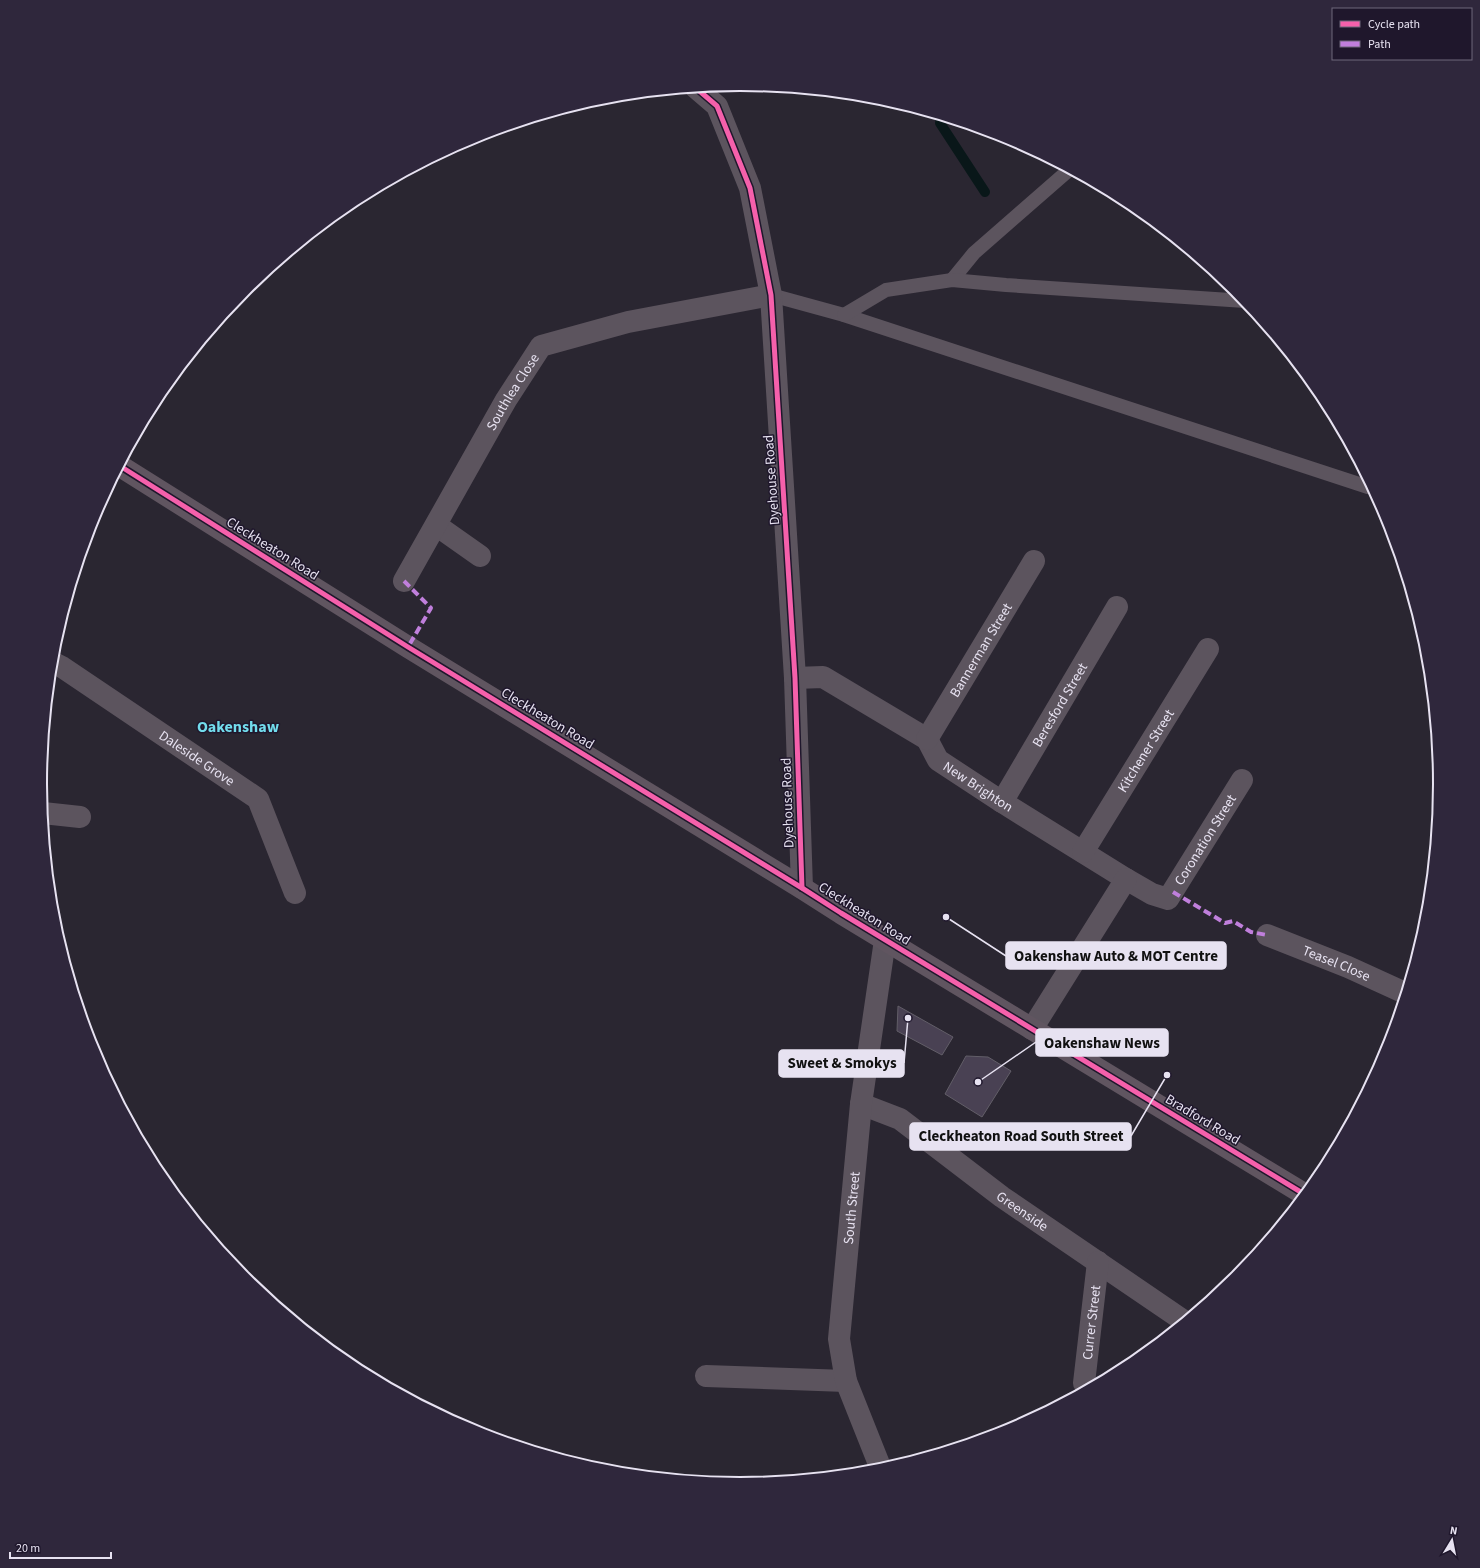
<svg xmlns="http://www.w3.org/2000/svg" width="1480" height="1568" font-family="'Source Sans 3',sans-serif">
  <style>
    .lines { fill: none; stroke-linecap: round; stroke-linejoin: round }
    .stream { stroke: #091719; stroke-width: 10 }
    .building { fill: #494153; stroke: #625e68 }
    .lane { stroke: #5c545e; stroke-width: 14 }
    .street { stroke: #5c545e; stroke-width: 22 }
    .secondary { stroke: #605560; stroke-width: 22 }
    .quiet { stroke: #c07fdc; stroke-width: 4; stroke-dasharray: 8 4; stroke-linecap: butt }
    .cycleway-casing { stroke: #1f172c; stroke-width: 8 }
    .cycleway { stroke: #f560ab; stroke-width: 5 }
    .labels { text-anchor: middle; stroke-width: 3; stroke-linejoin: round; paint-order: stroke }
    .street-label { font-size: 14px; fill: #e7e2f1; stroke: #1f172c }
    .quarter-label { font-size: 16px; font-weight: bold; fill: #72dcec; stroke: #1f172c }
    .rim { fill: none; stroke: #e7e2f1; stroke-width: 2 }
    .leader { fill: none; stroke: #e7e2f1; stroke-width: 1.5 }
    .callout-dot { fill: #e7e2f1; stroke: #1f172c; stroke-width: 1.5 }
    .callout { fill: #e7e2f1; stroke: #e7e2f1; stroke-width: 1.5 }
    .callout-label { font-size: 15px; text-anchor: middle; font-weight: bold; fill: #111 }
  </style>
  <rect width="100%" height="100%" fill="#2a2631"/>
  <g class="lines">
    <!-- stream -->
    <path class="stream" d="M941,117L940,123L985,192"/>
  </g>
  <!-- building -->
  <g class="building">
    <path d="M898,1006L953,1037L942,1055L897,1031Z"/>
    <path d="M966,1056L988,1057L1011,1071L982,1117L945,1094Z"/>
  </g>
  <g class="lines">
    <!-- lane -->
    <g class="lane">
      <path d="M952,280L974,253L1069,170"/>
      <path d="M771,295L844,315L1368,487"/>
      <path d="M844,315L886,290L952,280L1006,285L1245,301"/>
    </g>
    <!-- street -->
    <g class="street">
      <path d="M696,88L717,106L750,188L771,295L795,678L802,888"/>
      <path d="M436,525L480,556"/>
      <path id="s1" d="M404,581L506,400L541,346L628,322L771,295"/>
      <path id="s2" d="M52,662L62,667L258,799L295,893"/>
      <path id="s3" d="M795,678L823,677L927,739L938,760L1002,802L1126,879L1152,894L1168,899L1242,780"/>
      <path id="s4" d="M927,739L1034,561"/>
      <path id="s5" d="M1002,802L1117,607"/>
      <path d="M43,813L80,817"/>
      <path id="s6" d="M1083,852L1208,649"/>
      <path id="s7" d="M1267,935L1348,967L1405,993"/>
      <path d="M1032,1029L1126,879"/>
      <path id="s8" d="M861,1104L900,1119L1002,1197L1184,1321"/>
      <path d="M706,1376L846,1381"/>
      <path id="s9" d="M1084,1383L1098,1262"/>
      <path id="s10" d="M881,1469L846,1381L839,1339L861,1104L885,940"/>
    </g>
    <!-- secondary -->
    <path class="secondary" d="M120,466L408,647L802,888L841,913L1304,1194"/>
    <!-- quiet -->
    <g class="quiet">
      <path d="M404,581L431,608L408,647"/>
      <path d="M1173,892L1225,923L1233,921L1251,932L1267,935"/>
    </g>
    <!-- cycleway casing -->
    <g class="cycleway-casing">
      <g id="cycleway">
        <path d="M696,88L717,106L750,188L771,295L795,678L802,888"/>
        <path d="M120,466L408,647L802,888L841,913L1304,1194"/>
      </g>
    </g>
    <!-- cycleway -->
    <use href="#cycleway" class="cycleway"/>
  </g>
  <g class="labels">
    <!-- street labels -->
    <g class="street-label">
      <text dy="5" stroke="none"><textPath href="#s1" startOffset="218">Southlea Close</textPath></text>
      <text transform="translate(771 480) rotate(-94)" y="5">Dyehouse Road</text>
      <text transform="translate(273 548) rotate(32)" y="5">Cleckheaton Road</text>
      <text dy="5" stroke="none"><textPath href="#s4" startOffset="104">Bannerman Street</textPath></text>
      <text dy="5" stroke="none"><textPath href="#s5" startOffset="113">Beresford Street</textPath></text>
      <text transform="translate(548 718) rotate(31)" y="5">Cleckheaton Road</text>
      <text dy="5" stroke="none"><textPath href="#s6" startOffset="119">Kitchener Street</textPath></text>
      <text dy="5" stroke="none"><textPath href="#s2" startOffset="174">Daleside Grove</textPath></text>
      <text dy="5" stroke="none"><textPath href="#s3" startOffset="221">New Brighton</textPath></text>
      <text transform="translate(787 803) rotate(-92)" y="5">Dyehouse Road</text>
      <text dy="5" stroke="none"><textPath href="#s3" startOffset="512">Coronation Street</textPath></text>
      <text transform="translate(865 913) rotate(32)" y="5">Cleckheaton Road</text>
      <text dy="5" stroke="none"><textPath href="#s7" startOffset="75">Teasel Close</textPath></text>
      <text transform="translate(1203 1119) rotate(31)" y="5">Bradford Road</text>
      <text dy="5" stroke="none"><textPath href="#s10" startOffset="269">South Street</textPath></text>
      <text dy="5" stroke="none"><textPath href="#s8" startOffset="195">Greenside</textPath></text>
      <text dy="5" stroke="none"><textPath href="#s9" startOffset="61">Currer Street</textPath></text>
    </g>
    <!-- quarter labels -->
    <g class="quarter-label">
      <text x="238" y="732">Oakenshaw</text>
    </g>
  </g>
  <!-- crop -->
  <path d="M0 0H1480V1568H0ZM47 784a693 693 0 1 1 1386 0a693 693 0 1 1-1386 0Z" fill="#2f273c" fill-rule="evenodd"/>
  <path class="rim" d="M47 784a693 693 0 1 1 1386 0a693 693 0 1 1-1386 0Z"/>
  <!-- callouts -->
  <path class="leader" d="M946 917L1006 956M978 1082L1036 1042M908 1018L904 1063M1167 1075L1131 1136"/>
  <g class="callout-dot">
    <circle cx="946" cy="917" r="4"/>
    <circle cx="978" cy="1082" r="4"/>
    <circle cx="908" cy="1018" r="4"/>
    <circle cx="1167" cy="1075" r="4"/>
  </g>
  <g class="callout">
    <rect x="1006" y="942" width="220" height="27" rx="4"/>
    <rect x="1036" y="1029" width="132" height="27" rx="4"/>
    <rect x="779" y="1050" width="125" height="27" rx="4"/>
    <rect x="910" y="1123" width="221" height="27" rx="4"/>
  </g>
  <g class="callout-label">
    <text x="1116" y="961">Oakenshaw Auto &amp; MOT Centre</text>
    <text x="1102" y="1048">Oakenshaw News</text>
    <text x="842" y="1068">Sweet &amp; Smokys</text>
    <text x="1021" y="1141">Cleckheaton Road South Street</text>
  </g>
  <!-- legend -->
  <rect x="1332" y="8" width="140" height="52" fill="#1f172c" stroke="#6f687b"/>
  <rect x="1340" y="21" width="20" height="6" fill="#f560ab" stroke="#6f687b"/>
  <text x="1368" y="28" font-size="12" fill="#e7e2f1">Cycle path</text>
  <rect x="1340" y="41" width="20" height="6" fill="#c07fdc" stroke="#6f687b"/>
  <text x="1368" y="48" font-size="12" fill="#e7e2f1">Path</text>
  <!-- north arrow -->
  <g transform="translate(1452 1540) rotate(10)" stroke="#1f172c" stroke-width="3" paint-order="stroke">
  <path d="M0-3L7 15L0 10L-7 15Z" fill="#e7e2f1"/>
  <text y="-6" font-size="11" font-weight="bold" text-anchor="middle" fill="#e7e2f1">N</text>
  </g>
  <!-- scale -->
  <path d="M10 1552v6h101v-6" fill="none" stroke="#e7e2f1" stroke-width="2"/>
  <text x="16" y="1552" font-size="12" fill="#e7e2f1" stroke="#1f172c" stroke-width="3" paint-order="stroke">20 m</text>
</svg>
